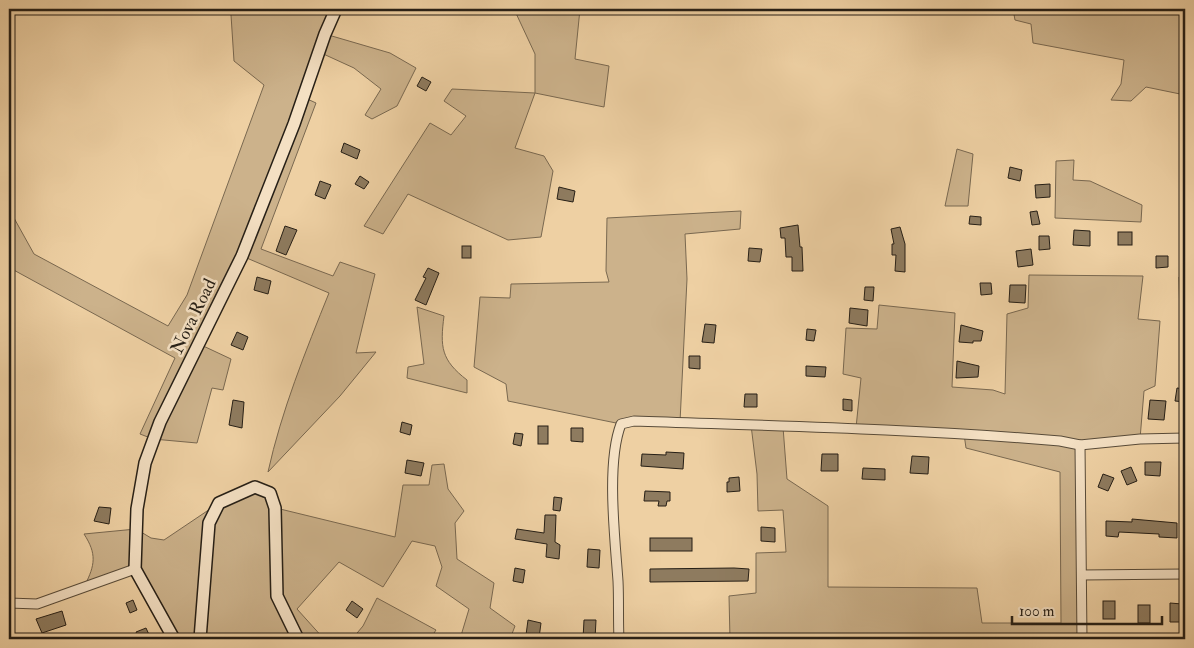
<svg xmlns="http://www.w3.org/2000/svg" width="1194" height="648" font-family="'IM FELL Double Pica',serif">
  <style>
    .green { fill: #ccb28b; stroke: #796850 }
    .building { fill: #8e7b5f; stroke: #261f16 }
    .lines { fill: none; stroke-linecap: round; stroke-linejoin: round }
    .street-casing { stroke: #584b39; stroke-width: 11 }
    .secondary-casing { stroke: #261f16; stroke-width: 14 }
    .street { stroke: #f4e0c3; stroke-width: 9 }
    .secondary { stroke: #f4e0c3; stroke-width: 11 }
    .labels { text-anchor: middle; stroke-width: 5; stroke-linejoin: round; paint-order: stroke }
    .street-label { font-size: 18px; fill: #261f16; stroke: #f4e0c3 }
  </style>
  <rect width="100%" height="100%" fill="#eed0a3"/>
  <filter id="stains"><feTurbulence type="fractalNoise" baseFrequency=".004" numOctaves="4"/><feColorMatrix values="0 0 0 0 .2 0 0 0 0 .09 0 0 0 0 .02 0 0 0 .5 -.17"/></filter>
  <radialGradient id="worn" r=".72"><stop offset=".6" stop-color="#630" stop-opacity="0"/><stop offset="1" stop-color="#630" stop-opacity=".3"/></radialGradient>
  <!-- green -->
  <g class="green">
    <path d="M225,9H336L325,34L390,53L416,68L397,106L372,119L365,115L381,89L354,68L319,52L303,97L316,103L261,249L333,276L340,262L375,274L356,353L376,352L340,396L268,472C281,412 306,350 329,293L242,256L199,344L231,359L223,390L212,388L197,443L153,439L140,434L175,358L10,268L9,265V209L34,254L168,326L187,295L264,85L234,61L231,15Z"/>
    <path d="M514,9H580L575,59L609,66L604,107L535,93L515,148L544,156L553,171L541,237L508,240L408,194L383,234L364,226L430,123L451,135L466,116L444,101L452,89L535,93V54Z"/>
    <path d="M1013,9H1185V95L1146,87L1131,101L1111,100L1121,84L1124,60L1033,43L1031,24L1015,20Z"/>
    <path d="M957,149L973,154L968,206H945Z"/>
    <path d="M1074,160L1073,180L1090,181L1142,205L1141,222L1055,218L1056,161Z"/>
    <path d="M741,211L740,229L685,234L687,279L680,422L621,424L508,401L506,384L474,367L480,297L510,298L511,284L609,282L606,271L607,218Z"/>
    <path d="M1029,275L1143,276L1138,319L1160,321L1155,386L1144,391L1140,439L1080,445L1082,639H730L729,596L756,593V553L786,552L783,510L758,511L757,474L751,425L783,427L787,479L828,506V587L977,588L982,623H1061L1060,472L966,448L964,434L856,428L861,378L843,374L846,328L877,329L879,305L955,313L952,387L993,390L1005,394L1007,314L1028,308Z"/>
    <path d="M1179,277H1185V323L1180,322Z"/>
    <path d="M417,307L444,316C440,347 441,360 467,380V393L407,378L408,367L424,364Z"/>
    <path d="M444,464L448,489L464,511L455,523L457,559L494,583L490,608L515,626L510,639H460L469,609L436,586L442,567L435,546L412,541L383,587L339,562L297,609L324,639H174L136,569L85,585C95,565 97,554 84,534L136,529L151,538L164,540L219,503L255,487L270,493L276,508L395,537L403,485H429L432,465Z"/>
    <path d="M377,598L436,630L430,639H352L363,626Z"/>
  </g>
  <!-- building -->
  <g class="building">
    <path d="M422,77L431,82L426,91L417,86Z"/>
    <path d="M344,143L360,150L357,159L341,152Z"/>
    <path d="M1010,167L1022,170L1020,181L1008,178Z"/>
    <path d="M360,176L369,182L364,189L355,184Z"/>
    <path d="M320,181L331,185L325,199L315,195Z"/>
    <path d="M1050,184V197L1036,198L1035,185Z"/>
    <path d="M559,187L575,191L573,202L557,199Z"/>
    <path d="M1037,211L1040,224L1032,225L1030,212Z"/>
    <path d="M970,216L981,217V225L969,224Z"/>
    <path d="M798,225L800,247H802L803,271H792V257H786L785,238H781L780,228Z"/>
    <path d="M285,226L297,230L286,255L276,251Z"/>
    <path d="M900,227L905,244V272L895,271L896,255H892V244H894L891,229Z"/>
    <path d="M1074,230L1090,231V246L1073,245Z"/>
    <rect x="1118" y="232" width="14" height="13"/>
    <path d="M1039,236H1049L1050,249L1039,250Z"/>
    <rect x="462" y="246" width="9" height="12"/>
    <path d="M749,248L762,249L760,262L748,261Z"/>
    <path d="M1031,249L1033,265L1018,267L1016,251Z"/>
    <path d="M1156,256H1168V267L1156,268Z"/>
    <path d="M428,268L439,273L426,305L415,300L426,278L423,277Z"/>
    <path d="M257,277L271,281L268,294L254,290Z"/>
    <path d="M980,283H991L992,294L981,295Z"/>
    <path d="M1010,285H1026L1025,303L1009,302Z"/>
    <path d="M865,287H874L873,301L864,300Z"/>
    <path d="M850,308L868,310L867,326L849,323Z"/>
    <path d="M705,324L716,325L714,343L702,342Z"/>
    <path d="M961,325L983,331L981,341H973V343L959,342Z"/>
    <path d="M807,329L816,330L814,341L806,340Z"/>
    <path d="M237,332L248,337L243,350L231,345Z"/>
    <path d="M689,356H700V369L689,368Z"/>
    <path d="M957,361L979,366L978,377L956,378Z"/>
    <path d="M806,366L826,367L825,377L806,376Z"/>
    <path d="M1177,388L1185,389V402L1175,401Z"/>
    <path d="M745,394H757V407H744Z"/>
    <path d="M843,399L852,400V411L843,410Z"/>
    <path d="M233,400L244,402L242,428L229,425Z"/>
    <path d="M1150,400L1166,401L1164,420L1148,419Z"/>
    <path d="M402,422L412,425L410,435L400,432Z"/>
    <rect x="538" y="426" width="10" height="18"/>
    <path d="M571,428H583V442L571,441Z"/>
    <path d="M515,433L523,434L521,446L513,444Z"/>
    <path d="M666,452L684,453L683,469L641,466L642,454L666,455Z"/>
    <path d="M822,454H838V471H821Z"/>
    <path d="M912,456L929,457L928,474L910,473Z"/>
    <path d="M407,460L424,463L421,476L405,473Z"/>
    <path d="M1145,462H1161L1160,476L1145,475Z"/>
    <path d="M1131,467L1137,481L1127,485L1121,471Z"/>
    <path d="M863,468L885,469V480L862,479Z"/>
    <path d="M1103,474L1114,478L1108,491L1098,487Z"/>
    <path d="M739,477L740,491L727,492V482H729V478Z"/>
    <path d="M645,491L670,492V501H667L666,506H658L659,501H644Z"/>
    <path d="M554,497L562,498L560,511L553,510Z"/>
    <path d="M99,507L111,508L109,524L94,521Z"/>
    <path d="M545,515H556L555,542L560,545L559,559L546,557L547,544L515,539L517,529L544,533Z"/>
    <path d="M1132,519L1177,523V538L1159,537V534L1119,532L1118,537L1106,536V521L1132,522Z"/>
    <path d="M761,527L775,528V542L761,541Z"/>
    <rect x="650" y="538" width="42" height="13"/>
    <path d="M588,549L600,550L599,568L587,567Z"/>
    <path d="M515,568L525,570L523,583L513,581Z"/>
    <path d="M734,568L749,569L748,581L650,582V569Z"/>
    <path d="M133,600L137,610L130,613L126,603Z"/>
    <path d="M352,601L363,609L357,618L346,610Z"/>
    <rect x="1103" y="601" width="12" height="18"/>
    <path d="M1170,603L1182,604V622H1170Z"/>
    <rect x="1138" y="605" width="12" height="18"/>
    <path d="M62,611L66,625L42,633L36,619Z"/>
    <path d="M528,620L541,623L539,638L526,635Z"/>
    <path d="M584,620H596L595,639H583Z"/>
    <path d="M146,628L151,639H139L136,632Z"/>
  </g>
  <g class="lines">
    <!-- street casing -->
    <g class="street-casing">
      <g id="street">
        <path d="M1080,445L1082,639"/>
        <path d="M1082,575L1185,574"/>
        <path d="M9,603L37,604L135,569"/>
        <path d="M619,639C618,620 619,600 618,581C615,538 606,463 621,424L634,421C776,426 918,429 1060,441L1080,445L1140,439L1185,438"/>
      </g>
    </g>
    <!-- secondary casing -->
    <g class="secondary-casing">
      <g id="secondary">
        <path d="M174,639L135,569L137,509L145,463L160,422L242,256L294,124L325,34L336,9"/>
        <path d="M200,639L209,523L219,503L255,487L270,493L275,508L277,596L298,639"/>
      </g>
    </g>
    <!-- street -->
    <use href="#street" class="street"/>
    <!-- secondary -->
    <use href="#secondary" class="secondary"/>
  </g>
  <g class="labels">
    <!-- street labels -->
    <g class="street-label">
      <text transform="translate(193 316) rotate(-64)" y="6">Nova Road</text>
    </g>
  </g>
  <!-- margin -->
  <rect width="1194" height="648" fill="none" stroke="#eed0a3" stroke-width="30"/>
  <rect x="10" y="10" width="1174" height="628" fill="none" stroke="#261f16" stroke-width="2.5"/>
  <rect x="15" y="15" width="1164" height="618" fill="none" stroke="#261f16"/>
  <!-- scale -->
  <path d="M1012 616v8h150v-8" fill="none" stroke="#261f16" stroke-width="2.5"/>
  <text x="1019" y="616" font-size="15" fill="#261f16" stroke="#f4e0c3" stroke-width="4" paint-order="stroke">100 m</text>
  <rect width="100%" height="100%" filter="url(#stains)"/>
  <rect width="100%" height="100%" fill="url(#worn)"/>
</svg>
